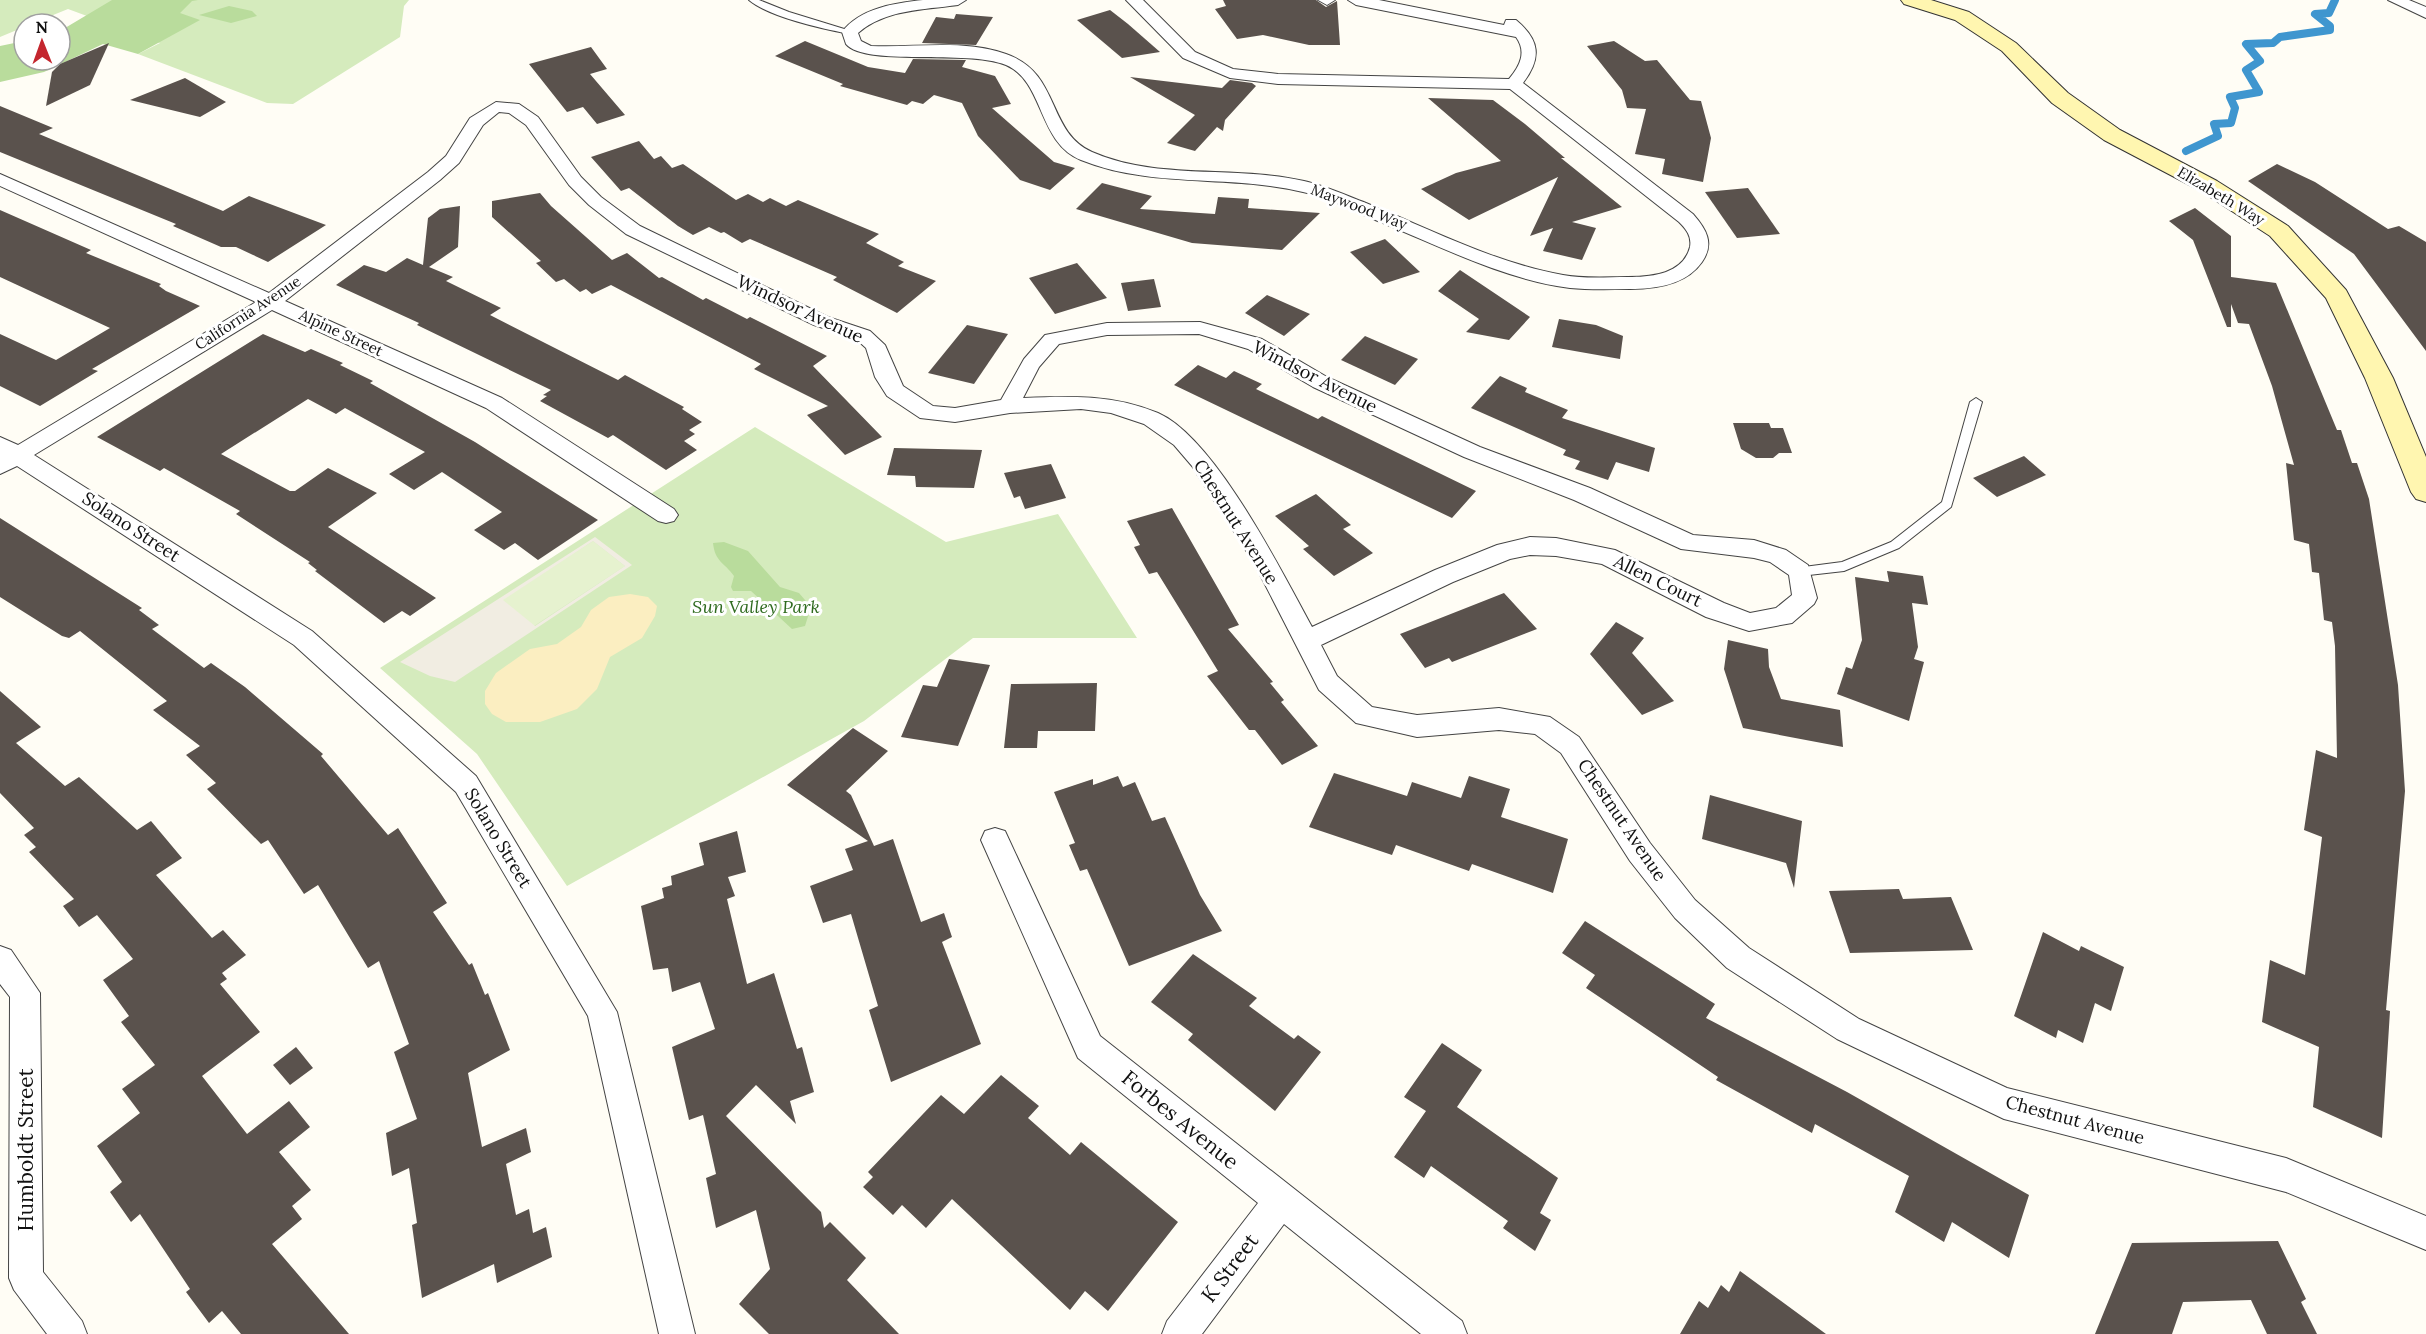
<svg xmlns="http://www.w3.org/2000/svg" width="2426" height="1334" font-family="Lora,serif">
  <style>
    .green { fill: #d5ebbd }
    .forest { fill: #b9dc9c }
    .sand { fill: #fbeec1 }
    .pitch { fill: #e6f2cf }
    .plaza { fill: #f1ede2; fill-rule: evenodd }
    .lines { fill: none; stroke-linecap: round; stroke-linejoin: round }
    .stream { stroke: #3f96cf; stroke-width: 8 }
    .building { fill: #5a524d }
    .lane-casing { stroke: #444; stroke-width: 2 }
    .street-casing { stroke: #444; stroke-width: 2 }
    .secondary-casing { stroke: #333; stroke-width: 2 }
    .lane { fill: #fff; fill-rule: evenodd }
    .street { fill: #fff; fill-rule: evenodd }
    .secondary { fill: #fff6b0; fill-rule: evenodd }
    .labels { text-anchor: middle; stroke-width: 6; stroke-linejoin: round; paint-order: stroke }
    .far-street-label { font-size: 15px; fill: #111; stroke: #fff }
    .street-label { font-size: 18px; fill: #111; stroke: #fff }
    .park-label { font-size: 18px; font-style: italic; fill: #2f6b1f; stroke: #fff }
    .near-street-label { font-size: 21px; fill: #111; stroke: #fff }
  </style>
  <rect width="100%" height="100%" fill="#fffdf5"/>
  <!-- green -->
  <g class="green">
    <path d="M0,0H409L404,6L400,37L293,104L267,103L138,54L160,43L68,9L31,24H24V27L0,37Z"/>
    <path d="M755,427L946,542L1058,514L1137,638H973L864,721L567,886L477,754L380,668Z"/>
  </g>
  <!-- forest -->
  <g class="forest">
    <path d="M112,0H198L192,1L180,13L200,20L138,54L103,44L44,72L0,82V46L24,41V60H60V31Z"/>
    <path d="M229,6L252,11L257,16L231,23L199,15Z"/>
    <path d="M724,542L748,551L780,587L799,593L811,607L805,626L792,629L751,591H733L731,587L734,576C724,562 715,562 713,543Z"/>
  </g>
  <!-- sand -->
  <path class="sand" d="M630,594L648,597L657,606L655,616L642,638L610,657L597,689L577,709L540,722H506L492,714L485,704V691L496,673L530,649L557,644L581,627L591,610L609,597Z"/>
  <!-- pitch -->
  <path class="pitch" d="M593,541L625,566L534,626L502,600Z"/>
  <!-- plaza -->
  <path class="plaza" d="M595,537L632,565L455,682L430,676L400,662ZM593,541L625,566L535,626L503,600Z"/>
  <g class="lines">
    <!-- stream -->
    <path class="stream" d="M2186,151L2218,136L2214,124L2231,123L2235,108L2230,97L2259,92L2246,70L2260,61L2246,44L2273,43L2280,37L2330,30V26L2315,14L2329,13L2335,0"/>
  </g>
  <!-- building -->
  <g class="building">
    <path d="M1223,0H1316L1326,7L1337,1L1340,45H1309L1263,35L1237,39L1215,9L1226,6Z"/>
    <path d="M1110,10L1128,24L1160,52L1122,58L1077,20Z"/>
    <path d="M956,14L993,17L976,45L922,43L936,17L954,19Z"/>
    <path d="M805,41L868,67L905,73L913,59L966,60L962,67L995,76L1011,104L992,108L1054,162L1075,168L1050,190L1020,180L978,136L962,103L934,95L923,104L912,101L907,105L840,86L843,84L775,56Z"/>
    <path d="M1614,41L1645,61L1657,60L1690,100L1701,101L1711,138L1703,182L1662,174L1665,159L1635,154L1646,109L1627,108L1622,90L1587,46Z"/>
    <path d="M109,43L90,85L46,106L52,72L60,64Z"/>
    <path d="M591,47L607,69L590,74L625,115L597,124L583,107L567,112L529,64Z"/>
    <path d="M1130,77L1222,88L1230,80L1252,83L1256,86L1225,120L1223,131L1217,127L1195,151L1167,143L1195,115Z"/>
    <path d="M185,78L226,102L200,117L130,100Z"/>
    <path d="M1428,98L1493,100L1525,124L1565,158H1561L1622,207L1572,222L1596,228L1582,260L1543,251L1553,228L1530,236L1558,177L1469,220L1421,189L1456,173L1501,161Z"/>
    <path d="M0,106L53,128L39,134L223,211L249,196L326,225L268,262L236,247H221L173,226L176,224L0,152Z"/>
    <path d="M639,141L654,159L661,156L672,168L683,164L736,200L748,194L763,202L770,198L786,206L798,200L879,234L866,243L904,262L898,266L936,281L897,313L833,280L837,277L750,239L742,243L724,232L721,233L709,227L693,235L678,226L629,188L621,191L591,157Z"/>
    <path d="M2277,164L2315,182L2388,229L2399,226L2426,242V351L2354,254L2248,181Z"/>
    <path d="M1102,183L1152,196L1140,209L1215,214L1218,197L1249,199L1248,208L1320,213L1282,250L1192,243L1076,209Z"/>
    <path d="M1748,188L1780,234L1737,238L1705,192Z"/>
    <path d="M540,193L551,206L612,260L627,253L659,278L662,277L703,300L706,298L747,319L750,317L827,356L813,366L882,437L845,455L807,415L828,406L754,369L761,364L611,285L592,294L586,289L580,292L564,279L556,282L536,263L541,261L492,217V201Z"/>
    <path d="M460,206L458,247L429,267L453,277L446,281L501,308L490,315L618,380L625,375L684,407L682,409L702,422L689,430L695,434L684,441L697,450L666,470L613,435L608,438L540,401L547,396L543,395L551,390L417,325L419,323L336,285L364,265L386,272L407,258L423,265L428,218L440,209Z"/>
    <path d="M2195,208L2231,236V277L2276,283L2337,430H2341L2352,463H2357L2369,499L2398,685L2405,791L2386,1010L2390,1011L2382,1138L2313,1107L2319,1047L2262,1022L2270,960L2305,975L2322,837L2304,830L2316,750L2337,758L2335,646L2332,622L2324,620L2319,573L2312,572L2309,544L2294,540L2286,463L2294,465L2272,386L2249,324L2238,323L2231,304V327H2227L2193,240L2169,221Z"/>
    <path d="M0,210L91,250L86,253L161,284L159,286L166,291L200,306L92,369L98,371L40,406L0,386V334L56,360L110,328L0,277Z"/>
    <path d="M1385,239L1420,272L1383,284L1350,252Z"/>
    <path d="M1077,263L1107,298L1055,314L1029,278Z"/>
    <path d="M1460,270L1530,317L1509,340L1466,332L1479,319L1438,291Z"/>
    <path d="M1154,279L1161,307L1128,311L1121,283Z"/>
    <path d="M1267,295L1310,314L1284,336L1245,313Z"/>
    <path d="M1559,319L1596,325L1623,336L1620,359L1552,347Z"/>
    <path d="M967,325L1008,334L974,384L928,373Z"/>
    <path d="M263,334L305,352L311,349L343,363L340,365L373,381L370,383L475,442L598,520L538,560L515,543L504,550L474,530L502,512L442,472L414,490L389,474L425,452L345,408L336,414L308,399L221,454L290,491H295L328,468L377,493L328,527L436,598L410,616L402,611L384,623L315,571L317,570L308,563L310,562L236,514L240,511L164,468L160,471L97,437Z"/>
    <path d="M1365,336L1418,359L1395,385L1341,360Z"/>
    <path d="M1198,365L1226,378L1234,371L1262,384L1256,389L1318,419L1322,416L1476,491L1452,518L1174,385Z"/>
    <path d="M1500,376L1527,388L1525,392L1568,410L1562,418L1655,448L1649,472L1616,462L1608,480L1575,469L1580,461L1563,455L1566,450L1471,408Z"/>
    <path d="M1733,423H1769L1771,428H1783L1792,453H1779L1773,458H1756L1741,449Z"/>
    <path d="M894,448L982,450L974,488L916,487L915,476L887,475Z"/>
    <path d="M2024,456L2046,475L1997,497L1973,478Z"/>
    <path d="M1051,464L1066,498L1025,509L1020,496L1014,498L1004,473Z"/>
    <path d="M1316,494L1351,525L1343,529L1373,553L1334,576L1303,549L1309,546L1275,516Z"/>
    <path d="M1172,508L1239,625L1228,629L1273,682L1270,683L1284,700L1281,702L1318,746L1282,765L1255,730H1249L1207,676L1218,671L1157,572L1149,574L1134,547L1140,545L1127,521Z"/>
    <path d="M0,518L142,608L139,610L159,625L152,629L204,668L211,663L245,687L323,754L321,756L388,835L398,828L447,903L433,912L469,965L472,963L485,995L488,993L510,1050L468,1073L482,1147L526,1128L531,1152L506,1164L516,1215L529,1209L533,1233L546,1227L552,1257L497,1283L494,1264L422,1298L412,1225L417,1223L409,1168L392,1176L386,1133L417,1119L394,1052L409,1044L379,961L368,968L318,885L304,894L268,840L261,844L207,789L216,783L186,755L200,746L153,710L167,701L80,631L69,638L62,636L0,597Z"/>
    <path d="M1887,571L1923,576L1928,605L1912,603L1918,647L1914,659L1924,662L1909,721L1837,694L1846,667L1852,669L1862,640L1855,577L1889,582Z"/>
    <path d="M1504,593L1537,629L1452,662L1449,658L1425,668L1400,634Z"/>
    <path d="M1616,622L1644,638L1632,653L1674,701L1642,715L1590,654Z"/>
    <path d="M1728,640L1768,649L1769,667L1781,699L1840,710L1843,747L1743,728L1724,669Z"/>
    <path d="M949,659L990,665L958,746L901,737L923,685L937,687Z"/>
    <path d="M1097,683L1095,731H1038L1037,748H1004L1011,684Z"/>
    <path d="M0,691L41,727L16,743L65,786L79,777L137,830L151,821L182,858L156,875L212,938L223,930L246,955L222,973L227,979L220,984L260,1032L202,1076L247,1134L289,1101L310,1127L279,1152L311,1190L292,1206L302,1219L272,1244L349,1334H241L222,1311L209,1323L186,1292L190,1289L140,1214L131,1222L110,1192L122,1182L97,1146L140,1113L122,1089L155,1065L121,1022L129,1016L103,980L133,959L97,915L79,927L63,906L74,899L29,852L36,847L24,835L34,828L0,793Z"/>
    <path d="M853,728L888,751L846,791L851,795L874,846L893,839L921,922L944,913L952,937L942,942L981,1044L891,1082L869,1010L878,1006L851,914L823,923L810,886L853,870L845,849L868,841L787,785Z"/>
    <path d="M1334,773L1407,796L1412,782L1461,798L1469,776L1510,789L1501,817L1568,839L1553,893L1472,864L1469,871L1396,845L1392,855L1309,827Z"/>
    <path d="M1118,776L1123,787L1135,782L1152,821L1165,817L1200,895L1222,931L1129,966L1087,869L1080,871L1069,845L1075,843L1054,792L1093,779V785Z"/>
    <path d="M1710,795L1802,821L1794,888L1786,863L1702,839Z"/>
    <path d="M737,831L746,872L728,877L735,896L727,899L747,984L774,973L797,1049L802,1047L814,1092L790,1101L796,1124L756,1085L726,1116L821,1212L824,1228L830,1222L866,1258L847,1280L899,1334H769L739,1304L770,1269L756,1210L716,1228L706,1178L716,1174L703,1115L689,1120L672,1047L715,1029L700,982L672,992L668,968L653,970L641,906L664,898L662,888L672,885L671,876L704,865L699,843Z"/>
    <path d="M1899,889L1903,899L1951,897L1973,950L1850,953L1829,891Z"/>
    <path d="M1585,921L1715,1004L1706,1018L1847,1092L2029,1195L2009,1258L1952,1222L1944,1242L1895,1212L1909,1176L1815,1124L1812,1133L1716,1080L1718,1077L1586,988L1595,975L1562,953Z"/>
    <path d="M2043,932L2079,951L2081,946L2124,967L2111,1011L2095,1003L2083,1043L2058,1030L2056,1038L2014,1016Z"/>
    <path d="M1193,954L1257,998L1249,1006L1294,1039L1298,1035L1321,1052L1275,1111L1188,1040L1193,1034L1151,1002Z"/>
    <path d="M1442,1043L1482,1070L1457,1107L1558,1178L1540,1213L1551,1220L1535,1251L1503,1228L1508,1221L1431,1166L1424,1178L1394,1157L1426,1111L1404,1097Z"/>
    <path d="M296,1047L313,1068L290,1085L273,1065Z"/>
    <path d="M1001,1075L1039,1106L1028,1118L1070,1155L1081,1142L1178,1222L1108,1311L1085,1291L1070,1310L952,1199L926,1228L902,1205L893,1215L863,1187L873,1177L868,1172L941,1095L964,1114Z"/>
    <path d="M2278,1241L2306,1299L2301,1302L2317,1334H2267L2251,1300L2183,1302L2172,1334H2095L2132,1243Z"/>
    <path d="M1740,1271L1826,1334H1680L1699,1301L1708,1308L1721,1285L1729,1292Z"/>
  </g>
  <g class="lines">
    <!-- lane casing -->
    <g class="lane-casing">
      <g id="lane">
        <path d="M749,0H759L789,12L854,32L850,34C823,29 769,17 749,0Z"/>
        <path d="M1976,398L1982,402L1951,507L1899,548L1844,571L1800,576L1796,574L1794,571L1796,568L1842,562L1891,542L1942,502L1970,402Z"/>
      </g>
    </g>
    <!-- street casing -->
    <g class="street-casing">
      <g id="street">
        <path d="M923,0H966L958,5C923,10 886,9 858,33L861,41L871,46C915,48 963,39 1006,54C1061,73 1046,131 1092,152C1158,181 1235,165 1304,181C1326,186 1345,195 1366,203C1430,229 1495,263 1563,275C1584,279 1607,277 1628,277C1652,277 1683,274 1690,247C1692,236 1686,229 1679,222L1510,89L1278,84L1230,78L1183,58L1126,0H1143L1195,52L1233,69L1278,74L1509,79C1520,66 1527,52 1516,37L1356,5L1348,0H1379L1504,25L1506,20H1516C1540,40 1542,58 1523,83L1693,214C1706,229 1715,243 1702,262C1686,285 1656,289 1630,289C1610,289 1590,290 1570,288C1501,279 1436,244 1373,219C1350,209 1327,197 1303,192C1230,174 1153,189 1081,160C1037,142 1045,82 1006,65C967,49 865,67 846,44L842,32C860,8 895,3 923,0Z"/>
        <path d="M1318,0H1335L1327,5Z"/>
        <path d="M2388,0H2409L2426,7V18Z"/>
        <path d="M496,102L519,104L538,117L581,177L601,197L640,226L828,317L870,331L885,345L903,386L933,406L955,408L1001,400L1024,359L1045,335L1107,323L1200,322L1262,339L1327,377L1480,447L1590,488L1693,535L1754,540L1786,550L1808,565L1817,598L1814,604L1792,623L1749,631L1706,617L1602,564L1556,556L1530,555L1510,559L1453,582L1321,645L1337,676L1372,707L1417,715L1499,708L1550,717L1579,737L1650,843L1695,900L1749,948L1859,1019L2007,1088L2286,1158L2426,1216V1250L2286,1192L2004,1119L1837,1039L1727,968L1675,918L1630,861L1561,753L1535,734L1499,730L1417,737L1356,723L1319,690L1254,563L1192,466L1174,445L1144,424L1111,413L1081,409L1010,413L955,422L920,418L887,396L875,377L866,348L856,339L814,325L626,234L589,205L569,185L526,125L509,113L499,112L483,125L459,163L440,180L285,301L502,398L674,509L678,515L674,521L666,523L658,521L486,408L272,310L34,455L312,631L476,776L617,1012L695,1334H659L588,1016L456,792L294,645L17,466L0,474V437L18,445L256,302L0,186V174L269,293L428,172L446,156L470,118ZM1199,334L1248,349L1313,387L1464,457L1574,500L1681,549L1754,558L1770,562L1789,575L1792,595L1776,608L1750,613L1724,603L1615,550L1556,538L1530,537L1497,545L1435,570L1312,627C1282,572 1215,438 1158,413C1113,394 1070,396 1023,398L1039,367L1059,344L1107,335Z"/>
        <path d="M995,828L1005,831L1100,1036L1462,1321L1467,1334H1421L1284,1224L1202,1334H1162L1167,1321L1258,1203L1078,1058L981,840L985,831Z"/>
        <path d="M0,946L11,950L40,993L43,1272L82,1321L87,1334H47L14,1290L9,1278L10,997L0,984Z"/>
      </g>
    </g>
    <!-- secondary casing -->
    <g class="secondary-casing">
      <path id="secondary" d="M1901,0H1931L1969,12L2016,43L2068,93L2120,130L2217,181L2288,226L2346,290L2393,378L2426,457V502L2416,499L2411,492L2365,378L2326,298L2270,236L2201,191L2104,140L2052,103L2002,51L1955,20L1904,4Z"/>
    </g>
    <!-- lane -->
    <use href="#lane" class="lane"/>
    <!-- street -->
    <use href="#street" class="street"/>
    <!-- secondary -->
    <use href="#secondary" class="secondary"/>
  </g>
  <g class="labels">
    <!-- far-street labels -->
    <g class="far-street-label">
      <text transform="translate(2221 196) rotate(31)" y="5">Elizabeth Way</text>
      <text transform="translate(1359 207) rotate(21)" y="5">Maywood Way</text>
      <text transform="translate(248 313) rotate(-33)" y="5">California Avenue</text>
      <text transform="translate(341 333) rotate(25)" y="5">Alpine Street</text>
    </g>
    <!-- street labels -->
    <g class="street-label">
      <text transform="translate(800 309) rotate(25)" y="6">Windsor Avenue</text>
      <text transform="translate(1315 377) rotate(27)" y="6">Windsor Avenue</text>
      <text transform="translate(1236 522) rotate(58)" y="6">Chestnut Avenue</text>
      <text transform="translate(131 527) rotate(33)" y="6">Solano Street</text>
      <text transform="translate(1658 581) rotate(26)" y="6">Allen Court</text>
      <text transform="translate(1622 820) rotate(56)" y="6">Chestnut Avenue</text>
      <text transform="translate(498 838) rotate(59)" y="6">Solano Street</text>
      <text transform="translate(2075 1120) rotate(15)" y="6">Chestnut Avenue</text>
    </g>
    <!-- park labels -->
    <g class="park-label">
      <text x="756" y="613">Sun Valley Park</text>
    </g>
    <!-- near-street labels -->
    <g class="near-street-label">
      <text transform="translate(1180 1120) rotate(39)" y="7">Forbes Avenue</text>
      <text transform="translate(26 1150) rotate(-90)" y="7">Humboldt Street</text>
      <text transform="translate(1230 1268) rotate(-53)" y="7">K Street</text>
    </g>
  </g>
  <!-- north arrow -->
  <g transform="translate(42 42) rotate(359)"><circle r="28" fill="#ffffff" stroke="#a0a0a0" stroke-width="1.5"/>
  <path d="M0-4.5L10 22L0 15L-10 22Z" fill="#c4262e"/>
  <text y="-9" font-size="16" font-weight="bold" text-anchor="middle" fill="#111111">N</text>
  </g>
</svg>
